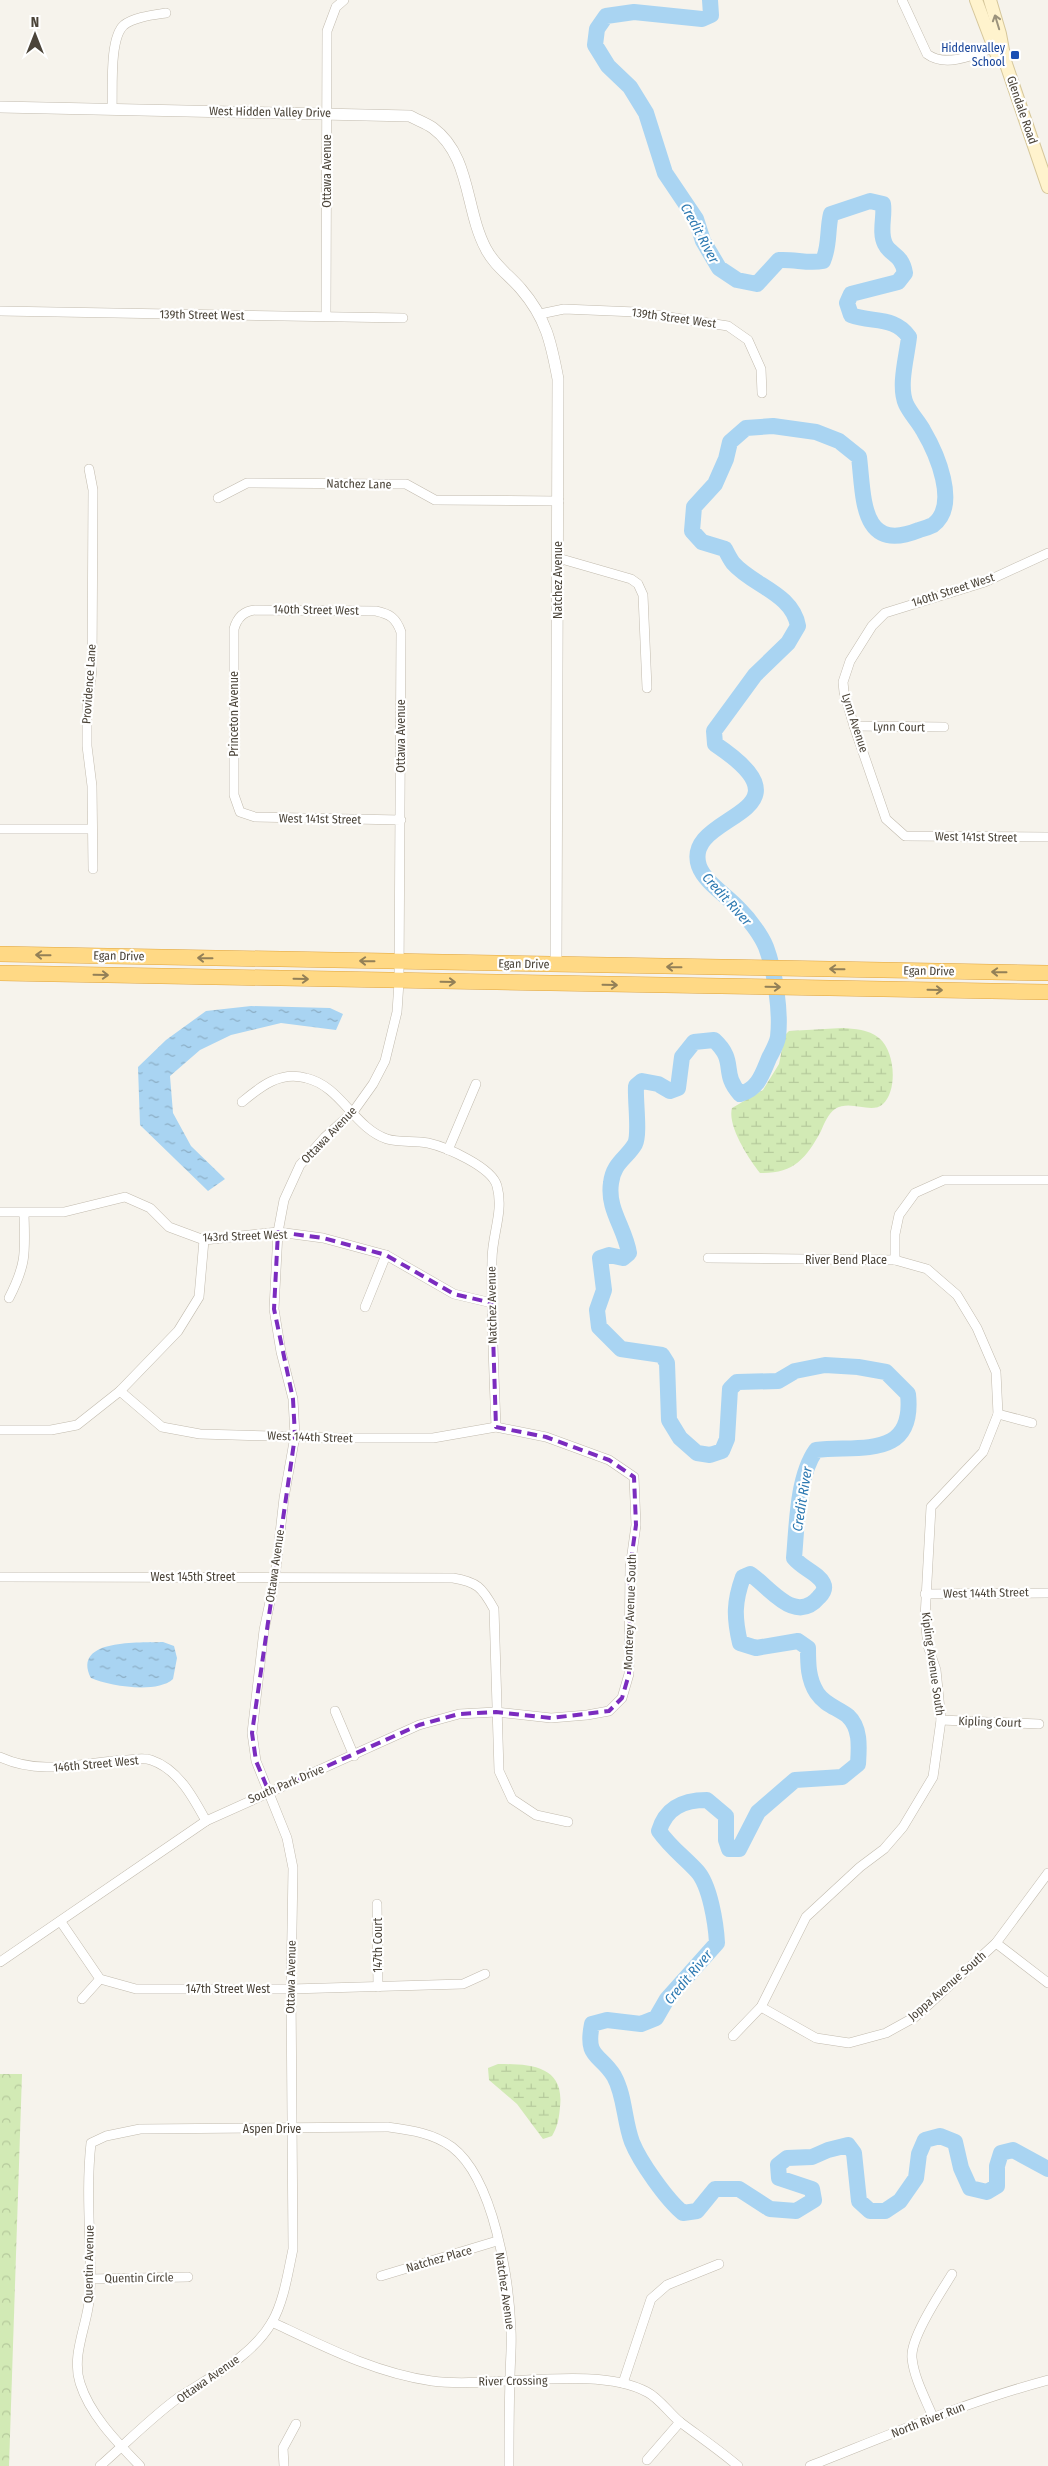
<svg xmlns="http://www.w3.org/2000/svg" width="1048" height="2466" font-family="'Fira Sans Condensed',sans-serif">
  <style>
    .wetland { fill: url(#wetland-marsh) }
    .park { fill: url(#park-crowns) }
    .water { fill: url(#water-ripples) }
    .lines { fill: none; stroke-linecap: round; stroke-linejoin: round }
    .river { stroke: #a9d4f2; stroke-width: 16 }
    .minor-casing { stroke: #c2bbae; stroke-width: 10 }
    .tertiary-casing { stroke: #c2bbae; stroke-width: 12 }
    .secondary-casing { stroke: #d6c79b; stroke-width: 14 }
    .trunk-casing { stroke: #e0a43c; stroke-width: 16 }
    .minor { stroke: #fff; stroke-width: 9 }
    .tertiary { stroke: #fff; stroke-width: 11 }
    .secondary { stroke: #fff3cd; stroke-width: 12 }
    .trunk { stroke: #ffd985; stroke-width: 15 }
    .oneway { stroke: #9c937c }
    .oneway2 { stroke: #938057 }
    .marked { fill: none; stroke: #7b2cbf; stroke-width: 4; stroke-dasharray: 10 6; stroke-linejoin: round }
    .transit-dot { fill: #1a4fb4; stroke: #fff; stroke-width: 2 }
    .labels { text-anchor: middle; stroke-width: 4.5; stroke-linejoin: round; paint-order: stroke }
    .transit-label { font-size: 12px; fill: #164399; stroke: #fff; text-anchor: end }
    .street-label { font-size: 12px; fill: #4b4439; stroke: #fff }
    .water-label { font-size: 14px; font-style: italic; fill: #2e7ab2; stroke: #fff }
  </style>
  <defs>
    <pattern id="wetland-marsh" width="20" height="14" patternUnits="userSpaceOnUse" patternTransform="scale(1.25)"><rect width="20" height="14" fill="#d2eab5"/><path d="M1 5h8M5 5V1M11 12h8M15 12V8" fill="none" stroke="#b6ca9c"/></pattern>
    <pattern id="park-crowns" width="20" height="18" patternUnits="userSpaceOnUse" patternTransform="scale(1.25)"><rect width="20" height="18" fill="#d2eab5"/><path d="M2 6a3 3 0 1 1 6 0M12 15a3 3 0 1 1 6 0" fill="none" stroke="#b6ca9c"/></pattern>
    <pattern id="water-ripples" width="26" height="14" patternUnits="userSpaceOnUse" patternTransform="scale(1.25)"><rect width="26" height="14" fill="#a9d4f2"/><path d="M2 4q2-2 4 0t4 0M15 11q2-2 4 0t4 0" fill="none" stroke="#8caec5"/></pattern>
  </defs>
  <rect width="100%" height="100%" fill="#f6f3ec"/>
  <!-- wetland -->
  <g class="wetland">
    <path d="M842,1028C855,1029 868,1029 879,1038C895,1051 898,1090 883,1104C871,1115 851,1099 835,1109C828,1114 824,1124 821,1131C806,1159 793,1174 760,1173C749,1159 727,1126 732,1108L763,1090L779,1064L785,1035L789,1031Z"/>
    <path d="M498,2064C529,2064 565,2065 560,2107C559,2118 558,2126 552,2136L543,2139L517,2104L489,2080L488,2068Z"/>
  </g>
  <!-- park -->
  <path class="park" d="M0,2074H22L9,2466H0Z"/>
  <!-- water -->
  <g class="water">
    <path d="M251,1006L330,1008L343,1014L336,1030L281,1023L231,1035L200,1050L170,1076L173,1113L191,1146L225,1179L208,1191L140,1125L138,1067L166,1040L206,1011Z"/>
    <path d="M163,1642L174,1646L177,1658L173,1679C157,1694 109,1686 91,1678C71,1638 141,1643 163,1642Z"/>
  </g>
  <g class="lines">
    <!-- river -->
    <path class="river" d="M710,0L711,15L702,19L634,12L606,16L597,29L595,45L608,66L630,87L646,113L665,173L696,219L703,241L719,268L737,280L757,284L779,260C795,259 808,264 823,261C830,245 827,230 831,214L870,201L883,204C885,216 879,232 885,244C890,255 902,254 905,273L898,282L851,294L847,303L851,315C872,323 895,316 909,337C907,356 898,386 906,404C910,413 918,421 923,430C936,452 960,505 933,525C929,527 923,529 919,530C860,554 864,497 859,457L839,441L816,432L773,426L746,428L730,442L726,459L715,484L694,507L692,531L702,542L725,549C727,553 730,559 733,563C753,586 792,593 798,626L788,643L755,675L714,731L715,744C823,817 681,812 699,866C705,883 728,896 740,910C749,919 761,935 766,947C775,971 781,1012 778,1037C777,1044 772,1052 769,1058C762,1075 758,1089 740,1094C720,1072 738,1062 714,1040L694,1042L682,1057L678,1088L670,1091L658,1084L642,1081L636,1086C635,1100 640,1134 635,1144C627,1158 613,1163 611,1183C607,1209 625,1228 629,1253L623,1258L609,1255L600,1258L604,1290L597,1310L599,1327L621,1349L662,1355L667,1363L669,1420L680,1438L697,1453L710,1455L722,1451L727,1439L730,1389L737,1382L778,1381L795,1371L825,1365L858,1367L886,1372L908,1394C915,1460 860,1445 816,1450C797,1477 797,1525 794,1558C803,1569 818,1573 823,1583C826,1589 823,1593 819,1597C795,1626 769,1586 750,1574L743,1577C734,1602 734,1617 740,1643L756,1648L798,1641L808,1648C808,1664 808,1679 817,1693C825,1705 838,1708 848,1716C861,1728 859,1748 858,1764L842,1777L795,1780L758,1812L739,1849H729L726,1840V1816L707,1800C684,1800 666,1807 659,1831C671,1848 683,1856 697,1871C710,1885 716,1924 717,1943L667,1999L656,2018L641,2024L607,2020L592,2024C585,2059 600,2053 614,2076C625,2096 624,2121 632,2142C640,2162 667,2200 683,2213L697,2211L715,2189H739L770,2209L796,2211L814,2200L812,2189L779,2178L778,2165L787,2158L812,2157L828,2150L848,2145L854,2153L859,2201L870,2211H885L900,2201L916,2178L919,2154L925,2140L940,2136L955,2142L961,2168L970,2188L987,2192L997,2186V2166L1001,2153L1013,2150L1048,2169"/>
    <!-- minor casing -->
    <g class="minor-casing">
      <g id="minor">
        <path d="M902,0L927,54C947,69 978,53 998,46"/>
        <path d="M112,109C113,89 109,38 124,25C134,17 153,15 166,13"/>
        <path d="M0,311L403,318"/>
        <path d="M540,314L564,309L636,312L728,326L748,340L761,369L762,393"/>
        <path d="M326,316L327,31L336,7L344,0"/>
        <path d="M89,469L93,490L92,670L87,709V746L92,786L93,869"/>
        <path d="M218,498L247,483L382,484H406L435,500L559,501"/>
        <path d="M1048,553L985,582L885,613L872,626L850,661L843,682L844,692L854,726L886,819L905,836L1048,837"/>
        <path d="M558,558L631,579L638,584L643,595L647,688"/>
        <path d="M854,726L944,727"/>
        <path d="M0,829H92"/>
        <path d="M242,1102C261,1086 280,1071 306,1078C341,1086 354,1128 387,1139C400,1143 414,1140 428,1143C446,1147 492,1167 497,1186C504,1212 492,1234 492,1260C491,1316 494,1372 496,1427"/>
        <path d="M448,1150L476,1084"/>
        <path d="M0,1212H64L125,1197L150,1208L169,1227L204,1240L278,1232L323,1238L386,1255L454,1294L492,1303"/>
        <path d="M708,1258L895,1260L927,1269L957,1295L977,1328L996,1372L998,1414L983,1452L931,1507L925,1618L928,1646L936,1670L941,1720L933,1777L903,1827L884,1849L860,1867L806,1917L761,2007L733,2036"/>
        <path d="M895,1260V1234L899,1215L915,1193L944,1180H1048"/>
        <path d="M9,1298C27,1263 25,1252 24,1213"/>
        <path d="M365,1307L386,1255"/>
        <path d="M120,1391L178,1331L199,1297L204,1240"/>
        <path d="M998,1414L1032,1423"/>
        <path d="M0,1430H51L77,1425L120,1391L162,1427L200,1434L338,1438H433L496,1427L546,1437L609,1460L634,1477L636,1525L630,1568L629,1674L622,1698L609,1711L587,1715L551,1718L496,1712L459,1714L419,1725L206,1821L0,1962"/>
        <path d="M0,1577L453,1578C477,1582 482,1587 494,1609L499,1771L512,1799L536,1815L568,1822"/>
        <path d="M925,1594L1048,1593"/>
        <path d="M335,1711L354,1756"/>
        <path d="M941,1720L1039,1724"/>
        <path d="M0,1757C42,1776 80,1763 124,1760C132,1760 143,1757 151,1760C178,1769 193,1797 206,1821"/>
        <path d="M377,1904L378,1987"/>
        <path d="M61,1922L100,1979L136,1989H291L463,1984L485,1974"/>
        <path d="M996,1943L1048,1983"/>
        <path d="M82,1999L100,1979"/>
        <path d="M761,2007L816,2038L849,2043L886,2033L915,2017L996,1943L1048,1873"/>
        <path d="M381,2276L497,2241"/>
        <path d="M90,2279L188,2277"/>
        <path d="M272,2322C323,2346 375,2373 432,2381C490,2389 596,2364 647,2392C659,2398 669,2413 680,2422C700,2437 719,2450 738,2466"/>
        <path d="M623,2383L651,2299L667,2285L719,2264"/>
        <path d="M933,2417C925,2398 914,2378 912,2358C910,2338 941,2292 952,2274"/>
        <path d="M647,2460L680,2422"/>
        <path d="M100,2466C124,2445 153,2416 178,2398C211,2376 251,2358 272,2322C284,2301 288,2272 293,2249L291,1989L293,1868L287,1838L256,1761L252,1733L264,1630L275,1578L284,1498L295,1436L293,1399L281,1352L274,1309L278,1232L284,1200L300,1165L325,1137L353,1112L373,1084L385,1061L397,1012L399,982L401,632C396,618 390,614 376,611L255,610C244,611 237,618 234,629V795L240,812L255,817L401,820"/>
        <path d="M140,2466C117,2442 90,2415 80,2383C72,2358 84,2332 88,2308C92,2289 90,2269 90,2250C89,2215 87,2179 91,2143L106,2136L140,2129L388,2127C410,2130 433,2133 452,2147C494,2179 509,2279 511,2330C512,2346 510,2363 510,2379C509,2408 509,2437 509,2466"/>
        <path d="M284,2466L283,2448L296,2424"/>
        <path d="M810,2466C889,2435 966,2402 1048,2380"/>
      </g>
    </g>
    <!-- tertiary casing -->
    <g class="tertiary-casing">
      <path id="tertiary" d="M0,107L410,116C417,120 426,123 433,128C471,156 465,210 486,249C494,265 509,275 521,289C546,318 551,342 558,379L556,965"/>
    </g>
    <!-- secondary casing -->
    <g class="secondary-casing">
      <g id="secondary">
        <path d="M976,0L998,58L1001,59"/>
        <path d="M990,0L1000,34L1005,61L1048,187"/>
      </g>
    </g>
    <!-- trunk casing -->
    <g class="trunk-casing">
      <g id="trunk">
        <path d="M0,954L1048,973"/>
        <path d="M0,973L1048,992"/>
      </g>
    </g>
    <!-- minor -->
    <use href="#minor" class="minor"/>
    <!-- tertiary -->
    <use href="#tertiary" class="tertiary"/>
    <!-- secondary -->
    <use href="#secondary" class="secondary"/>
    <!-- trunk -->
    <use href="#trunk" class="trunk"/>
  </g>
  <!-- one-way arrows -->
  <defs><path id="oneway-shaft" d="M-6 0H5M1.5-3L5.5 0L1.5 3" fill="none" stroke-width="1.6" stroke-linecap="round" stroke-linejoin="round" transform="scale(1.25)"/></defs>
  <use class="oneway" href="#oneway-shaft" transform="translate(997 22) rotate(-107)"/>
  <g class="oneway2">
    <use href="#oneway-shaft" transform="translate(43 955) rotate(-179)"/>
    <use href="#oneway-shaft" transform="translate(205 958) rotate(-179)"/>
    <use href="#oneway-shaft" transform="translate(367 961) rotate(-179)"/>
    <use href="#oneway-shaft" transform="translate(674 967) rotate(-179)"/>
    <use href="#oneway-shaft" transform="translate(837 969) rotate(-179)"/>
    <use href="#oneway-shaft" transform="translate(999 972) rotate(-179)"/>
    <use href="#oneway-shaft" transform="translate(101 975) rotate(1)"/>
    <use href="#oneway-shaft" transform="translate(301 979) rotate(1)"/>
    <use href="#oneway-shaft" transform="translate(448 982) rotate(1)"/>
    <use href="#oneway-shaft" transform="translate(610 985) rotate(1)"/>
    <use href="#oneway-shaft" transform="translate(773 987) rotate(1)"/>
    <use href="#oneway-shaft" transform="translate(935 990) rotate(1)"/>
  </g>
  <!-- marked area -->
  <path class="marked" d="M278,1232L323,1238L386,1255L454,1294L492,1303L496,1427L546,1437L609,1460L634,1477L636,1525L630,1568L629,1674L622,1698L609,1711L551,1718L496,1712L459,1714L419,1725L269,1792L256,1761L252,1733L295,1436L293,1399L274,1309Z"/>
  <!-- markers -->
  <rect class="transit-dot" x="1010" y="50" width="10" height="10" rx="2.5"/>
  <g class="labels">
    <!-- transit labels -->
    <g class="transit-label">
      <text x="1005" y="52">Hiddenvalley<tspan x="1005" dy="14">School</tspan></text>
    </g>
    <!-- street labels -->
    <g class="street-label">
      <text transform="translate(1022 110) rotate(71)" y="4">Glendale Road</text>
      <text transform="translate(270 112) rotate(1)" y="4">West Hidden Valley Drive</text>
      <text transform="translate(327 171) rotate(-90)" y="4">Ottawa Avenue</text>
      <text transform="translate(202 315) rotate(1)" y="4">139th Street West</text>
      <text transform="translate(674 318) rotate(8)" y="4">139th Street West</text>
      <text transform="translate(359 484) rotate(1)" y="4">Natchez Lane</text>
      <text transform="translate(558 580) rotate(-90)" y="4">Natchez Avenue</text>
      <text transform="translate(953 590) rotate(-18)" y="4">140th Street West</text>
      <text transform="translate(316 610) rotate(1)" y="4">140th Street West</text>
      <text transform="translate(89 684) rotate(-86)" y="4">Providence Lane</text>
      <text transform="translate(234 714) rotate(-90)" y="4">Princeton Avenue</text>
      <text transform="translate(855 723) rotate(72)" y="4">Lynn Avenue</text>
      <text transform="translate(899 727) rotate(1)" y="4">Lynn Court</text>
      <text transform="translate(401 736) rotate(-90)" y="4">Ottawa Avenue</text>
      <text transform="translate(320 819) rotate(1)" y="4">West 141st Street</text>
      <text transform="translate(976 837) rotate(1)" y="4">West 141st Street</text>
      <text transform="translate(119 956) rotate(1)" y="4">Egan Drive</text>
      <text transform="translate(524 964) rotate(1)" y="4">Egan Drive</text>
      <text transform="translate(929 971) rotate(1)" y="4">Egan Drive</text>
      <text transform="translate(329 1135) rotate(-46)" y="4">Ottawa Avenue</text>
      <text transform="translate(245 1236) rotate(-2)" y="4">143rd Street West</text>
      <text x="846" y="1264">River Bend Place</text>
      <text transform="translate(492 1305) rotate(-91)" y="4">Natchez Avenue</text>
      <text transform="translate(310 1437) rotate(2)" y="4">West 144th Street</text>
      <text transform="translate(275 1566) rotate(-82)" y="4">Ottawa Avenue</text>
      <text x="193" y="1581">West 145th Street</text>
      <text transform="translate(986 1593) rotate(-1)" y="4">West 144th Street</text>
      <text transform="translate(630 1612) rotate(-88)" y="4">Monterey Avenue South</text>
      <text transform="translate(933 1664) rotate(82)" y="4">Kipling Avenue South</text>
      <text transform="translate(990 1722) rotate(2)" y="4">Kipling Court</text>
      <text transform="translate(96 1764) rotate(-5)" y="4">146th Street West</text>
      <text transform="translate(286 1784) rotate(-23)" y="4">South Park Drive</text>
      <text transform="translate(378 1945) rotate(-90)" y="4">147th Court</text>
      <text transform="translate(291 1977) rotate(-89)" y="4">Ottawa Avenue</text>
      <text transform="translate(947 1986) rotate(-41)" y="4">Joppa Avenue South</text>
      <text x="228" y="1993">147th Street West</text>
      <text x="272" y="2133">Aspen Drive</text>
      <text transform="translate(439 2259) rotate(-16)" y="4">Natchez Place</text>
      <text transform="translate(89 2264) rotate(-89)" y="4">Quentin Avenue</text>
      <text transform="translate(139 2278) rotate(-1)" y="4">Quentin Circle</text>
      <text transform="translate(505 2291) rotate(82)" y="4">Natchez Avenue</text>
      <text transform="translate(208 2379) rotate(-35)" y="4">Ottawa Avenue</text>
      <text transform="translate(513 2381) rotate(-1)" y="4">River Crossing</text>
      <text transform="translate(928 2420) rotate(-21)" y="4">North River Run</text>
    </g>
    <!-- water labels -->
    <g class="water-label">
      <text transform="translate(700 233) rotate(62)" y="5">Credit River</text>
      <text transform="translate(727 899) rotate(48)" y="5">Credit River</text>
      <text transform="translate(802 1499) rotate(-81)" y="5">Credit River</text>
      <text transform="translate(688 1977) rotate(-50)" y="5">Credit River</text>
    </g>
  </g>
  <!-- north arrow -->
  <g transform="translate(35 35)" stroke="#ffffff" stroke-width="4" paint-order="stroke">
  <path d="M0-4L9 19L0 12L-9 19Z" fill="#4b4439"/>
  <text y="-8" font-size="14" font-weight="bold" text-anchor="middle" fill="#4b4439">N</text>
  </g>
</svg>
